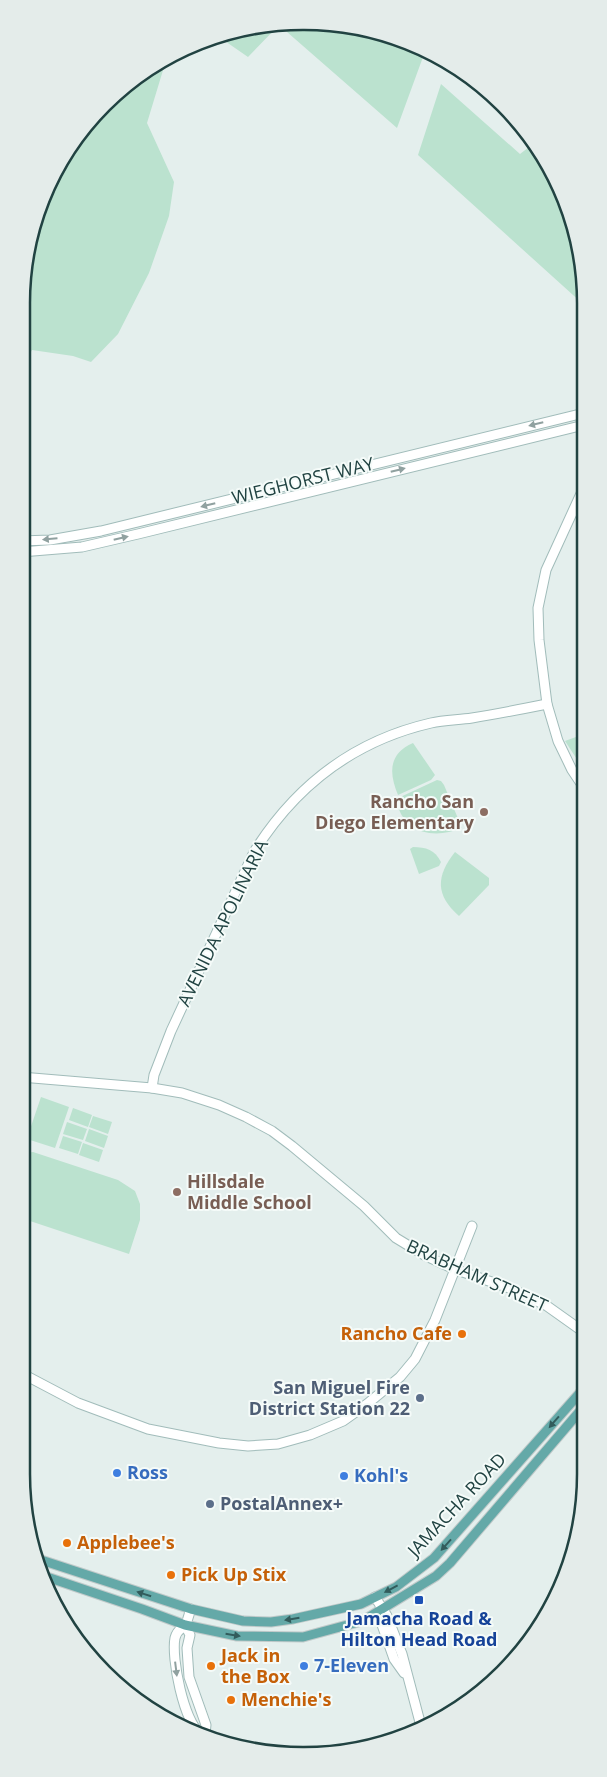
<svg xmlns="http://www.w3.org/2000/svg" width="607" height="1777" font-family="'Open Sans',sans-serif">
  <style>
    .green { fill: #bbe2cf }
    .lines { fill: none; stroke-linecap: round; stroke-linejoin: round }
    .secondary-casing { stroke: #a1bcba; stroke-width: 11 }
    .primary-casing { stroke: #c1caca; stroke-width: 11 }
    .secondary { stroke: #fff; stroke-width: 9 }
    .primary { stroke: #64a9a8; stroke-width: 9 }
    .oneway { fill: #90a1a0 }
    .oneway2 { fill: #325c5c }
    .education-dot { fill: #8d6e63; stroke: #f5fbf9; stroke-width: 2 }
    .food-dot { fill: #e8710a; stroke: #f5fbf9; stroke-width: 2 }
    .service-dot { fill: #5c6f8a; stroke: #f5fbf9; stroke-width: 2 }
    .shop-dot { fill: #3f7fe0; stroke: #f5fbf9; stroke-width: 2 }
    .transit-dot { fill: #1a4fb4; stroke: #f5fbf9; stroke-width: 2 }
    .labels { text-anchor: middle; stroke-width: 4; stroke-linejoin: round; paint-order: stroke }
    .street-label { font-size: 18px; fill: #214342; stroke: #f5fbf9 }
    .education-label { font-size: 18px; font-weight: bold; fill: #785e54; stroke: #f5fbf9; text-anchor: end }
    .food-label { font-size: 18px; font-weight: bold; fill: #c56008; stroke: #f5fbf9; text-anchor: start }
    .service-label { font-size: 18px; font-weight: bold; fill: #4e5e75; stroke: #f5fbf9; text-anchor: end }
    .shop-label { font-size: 18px; font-weight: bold; fill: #366cbe; stroke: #f5fbf9; text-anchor: start }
    .transit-label { font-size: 18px; font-weight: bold; fill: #164399; stroke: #f5fbf9 }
    .rim { fill: none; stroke: #214342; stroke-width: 2.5 }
  </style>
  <rect width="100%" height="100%" fill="#e4efed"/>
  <!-- green -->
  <g class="green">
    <path d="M266,24L376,31L409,44L423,57L397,128L279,25L248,57L222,39Z"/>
    <path d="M167,57L147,123L174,182L169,216L149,273L118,334L91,362L73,356L32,350L21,368V303L31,231L79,132L162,59Z"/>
    <path d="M441,84L520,154L533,144L557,179L583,266V304L418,155Z"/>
    <path d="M584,734V770L565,741Z"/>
    <path d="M413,743L435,775L431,780L398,795C389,773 388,754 413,743Z"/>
    <path d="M437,780L441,781L444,785L462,828C433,840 402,833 396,799Z"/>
    <path d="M413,847C426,847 435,850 441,862L439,866L419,874L410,849Z"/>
    <path d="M455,852L489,878V885L459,916C435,895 436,876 455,852Z"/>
    <path d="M21,1094L28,1098L30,1102L27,1138L41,1097L69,1107L55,1148L27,1139L26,1153L33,1152L118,1180L135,1191L140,1204V1220L129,1254L21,1218Z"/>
    <path d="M73,1108L92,1115L88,1127L69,1120Z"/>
    <path d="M93,1116L112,1122L108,1134L89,1127Z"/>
    <path d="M67,1122L87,1129L83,1140L63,1134Z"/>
    <path d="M89,1129L108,1136L104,1148L85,1141Z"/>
    <path d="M63,1136L82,1142L78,1154L59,1148Z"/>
    <path d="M83,1143L103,1150L99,1162L79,1155Z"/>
  </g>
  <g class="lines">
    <!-- secondary casing -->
    <g class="secondary-casing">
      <g id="secondary">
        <path d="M584,487L546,570L538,608L539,640L547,704L558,741L572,770L584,788"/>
        <path d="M21,541L50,540L101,531L584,413"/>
        <path d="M21,552L82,547L138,534L584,425"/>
        <path d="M21,1077L152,1088L182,1093L219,1105L246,1117L272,1131L292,1146L364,1206L396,1238L424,1255L454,1269L512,1289L547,1306L585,1333"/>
        <path d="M152,1088L154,1075L171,1031L254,852C296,785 353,741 431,723C444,720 458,720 472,718C497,714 522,709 547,704"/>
        <path d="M21,1373L78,1403L148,1429L219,1443L248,1446L278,1444L310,1435L343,1421L367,1404L400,1377L415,1359L435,1320L472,1226"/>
        <path d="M375,1597L387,1616L402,1654L421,1726"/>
        <path d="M191,1609C189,1614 188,1619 186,1624C183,1630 178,1627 175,1638C171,1658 184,1722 200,1733"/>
        <path d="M382,1611L381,1622L394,1659L404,1673"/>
        <path d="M185,1625L190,1635L187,1648L189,1677L206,1725L205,1734"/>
      </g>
    </g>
    <!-- primary casing -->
    <g class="primary-casing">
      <g id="primary">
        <path d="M38,1559L191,1609L243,1621L271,1622L293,1619L361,1604L396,1587L434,1558L586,1386"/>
        <path d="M41,1575L142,1609L185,1625L237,1636L303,1637L362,1621L369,1617L436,1576L450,1563L586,1404"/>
      </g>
    </g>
    <!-- secondary -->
    <use href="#secondary" class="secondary"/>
    <!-- primary -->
    <use href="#primary" class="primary"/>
  </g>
  <!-- one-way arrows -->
  <defs><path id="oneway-solid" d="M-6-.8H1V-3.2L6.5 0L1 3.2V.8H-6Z" transform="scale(1.25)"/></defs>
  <g class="oneway">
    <use href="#oneway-solid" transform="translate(536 424) rotate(166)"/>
    <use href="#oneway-solid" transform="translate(398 470) rotate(-14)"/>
    <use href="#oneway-solid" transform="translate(208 505) rotate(166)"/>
    <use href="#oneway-solid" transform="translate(121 538) rotate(-13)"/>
    <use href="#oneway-solid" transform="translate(50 539) rotate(175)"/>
    <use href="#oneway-solid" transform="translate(176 1669) rotate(83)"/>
  </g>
  <g class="oneway2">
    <use href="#oneway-solid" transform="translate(554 1422) rotate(131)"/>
    <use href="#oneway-solid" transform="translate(446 1545) rotate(132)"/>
    <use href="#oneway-solid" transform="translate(391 1589) rotate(152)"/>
    <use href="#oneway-solid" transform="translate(144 1594) rotate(-162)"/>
    <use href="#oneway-solid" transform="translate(292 1619) rotate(171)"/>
    <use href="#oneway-solid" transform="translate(233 1635) rotate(9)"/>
  </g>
  <!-- markers -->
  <g class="education-dot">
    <circle cx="484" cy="812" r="5"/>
    <circle cx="177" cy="1192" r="5"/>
  </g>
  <g class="food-dot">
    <circle cx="462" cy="1334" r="5"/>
    <circle cx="67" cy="1543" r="5"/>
    <circle cx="171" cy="1575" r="5"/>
    <circle cx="211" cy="1666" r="5"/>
    <circle cx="231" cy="1700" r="5"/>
  </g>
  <g class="service-dot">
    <circle cx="420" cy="1398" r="5"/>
    <circle cx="210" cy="1504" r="5"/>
  </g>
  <g class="shop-dot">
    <circle cx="117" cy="1473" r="5"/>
    <circle cx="344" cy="1476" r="5"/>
    <circle cx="304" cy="1666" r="5"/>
  </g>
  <rect class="transit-dot" x="414" y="1595" width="10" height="10" rx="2.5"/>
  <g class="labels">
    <!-- street labels -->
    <g class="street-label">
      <text transform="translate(303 481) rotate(-14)" y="6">WIEGHORST WAY</text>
      <text transform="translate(223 923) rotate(-64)" y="6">AVENIDA APOLINARIA</text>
      <text transform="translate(477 1276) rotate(24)" y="6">BRABHAM STREET</text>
      <text transform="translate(457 1505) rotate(-47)" y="6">JAMACHA ROAD</text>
    </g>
    <!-- education labels -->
    <g class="education-label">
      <text x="474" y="808">Rancho San<tspan x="474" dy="21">Diego Elementary</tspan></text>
      <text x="187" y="1188" text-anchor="start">Hillsdale<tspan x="187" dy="21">Middle School</tspan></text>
    </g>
    <!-- food labels -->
    <g class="food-label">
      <text x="452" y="1340" text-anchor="end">Rancho Cafe</text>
      <text x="77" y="1549">Applebee's</text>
      <text x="181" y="1581">Pick Up Stix</text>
      <text x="221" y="1662">Jack in<tspan x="221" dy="21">the Box</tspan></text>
      <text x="241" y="1706">Menchie's</text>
    </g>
    <!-- service labels -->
    <g class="service-label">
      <text x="410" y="1394">San Miguel Fire<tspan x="410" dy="21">District Station 22</tspan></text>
      <text x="220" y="1510" text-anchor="start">PostalAnnex+</text>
    </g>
    <!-- shop labels -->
    <g class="shop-label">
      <text x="127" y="1479">Ross</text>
      <text x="354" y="1482">Kohl's</text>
      <text x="314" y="1672">7-Eleven</text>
    </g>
    <!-- transit labels -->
    <g class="transit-label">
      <text x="419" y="1625">Jamacha Road &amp;<tspan x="419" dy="21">Hilton Head Road</tspan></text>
    </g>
  </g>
  <!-- crop -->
  <path d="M0 0H607V1777H0ZM303 30H304A273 273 0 0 1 577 303V1474A273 273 0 0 1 304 1747H303A273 273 0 0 1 30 1474V303A273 273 0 0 1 303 30Z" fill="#e4ecea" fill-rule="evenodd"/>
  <path class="rim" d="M303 30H304A273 273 0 0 1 577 303V1474A273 273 0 0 1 304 1747H303A273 273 0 0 1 30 1474V303A273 273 0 0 1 303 30Z"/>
</svg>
